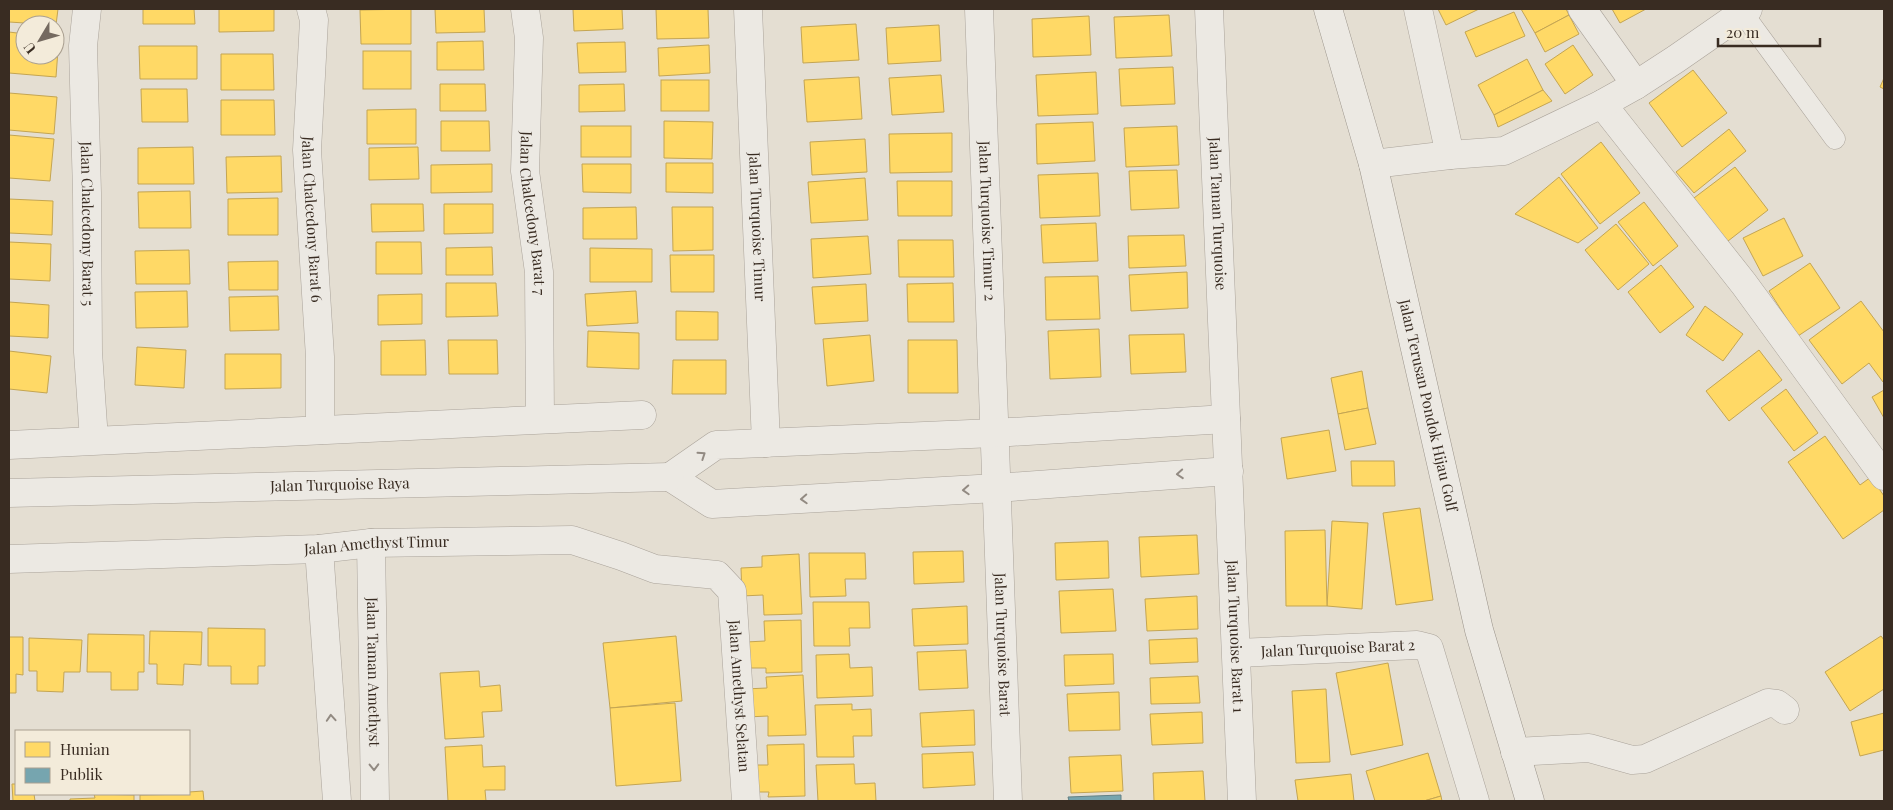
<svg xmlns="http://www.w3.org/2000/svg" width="1893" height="810" font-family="'Playfair Display',serif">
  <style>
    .homes { fill: #ffd966; stroke: #c4a552 }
    .public { fill: #76a5af; stroke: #648185 }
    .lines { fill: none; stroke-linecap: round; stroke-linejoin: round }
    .service-casing { stroke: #aaa39a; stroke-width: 21 }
    .minor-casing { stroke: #aaa39a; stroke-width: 29 }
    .secondary-casing { stroke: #9a938a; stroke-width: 29 }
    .service { stroke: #ece9e3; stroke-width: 20 }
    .minor { stroke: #ece9e3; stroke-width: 28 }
    .secondary { stroke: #ece9e3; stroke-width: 28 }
    .oneway { stroke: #928a82 }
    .labels { text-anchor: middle; stroke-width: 5; stroke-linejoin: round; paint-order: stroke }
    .street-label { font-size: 15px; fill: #392c22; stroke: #f3ebda }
  </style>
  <rect width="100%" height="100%" fill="#e4ded2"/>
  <!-- homes -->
  <g class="homes">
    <path d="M9,9H58L56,25L9,22Z"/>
    <path d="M143,9H194L195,24H143Z"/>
    <path d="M219,9H274V31L219,32Z"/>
    <path d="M411,9V44H361L360,10Z"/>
    <path d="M435,9H484L485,32L436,33Z"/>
    <path d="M573,9H622L623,29L574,31Z"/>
    <path d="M656,9H708L709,38L657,39Z"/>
    <path d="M1438,9H1479L1446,25Z"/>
    <path d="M1521,9H1566L1569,15L1535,33Z"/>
    <path d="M1612,9H1646L1620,23Z"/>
    <path d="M1514,12L1525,36L1476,57L1465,32Z"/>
    <path d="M1169,15L1172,56L1116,58L1114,17Z"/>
    <path d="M1569,15L1579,34L1545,52L1535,33Z"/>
    <path d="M1089,16L1091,55L1033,57L1032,19Z"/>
    <path d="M856,24L859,60L803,63L801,27Z"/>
    <path d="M939,25L941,61L888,64L886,28Z"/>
    <path d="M9,32L25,34V55H55V36H59L56,77L9,73Z"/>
    <path d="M483,41L484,70H437V42Z"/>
    <path d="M625,42L626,72L579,73L577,43Z"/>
    <path d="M709,45L710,73L659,76L658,48Z"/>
    <path d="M1573,45L1593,75L1565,94L1545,64Z"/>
    <path d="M139,46H197V79H140Z"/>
    <rect x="363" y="51" width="48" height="38"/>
    <path d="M221,54H273L274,90H221Z"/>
    <path d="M1527,59L1543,90L1494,115L1478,85Z"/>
    <path d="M1173,67L1175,104L1121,106L1119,69Z"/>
    <path d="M1693,70L1727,113L1682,147L1649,103Z"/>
    <path d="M1096,72L1098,114L1038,116L1036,75Z"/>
    <path d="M941,75L944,112L892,115L889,78Z"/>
    <path d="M859,77L862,119L807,122L804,80Z"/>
    <path d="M1884,78V89L1880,87Z"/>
    <rect x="661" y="80" width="48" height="31"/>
    <path d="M440,84H485L486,111H440Z"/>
    <path d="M624,84L625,111L579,112V85Z"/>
    <path d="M141,89H187L188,122H142Z"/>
    <path d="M1543,90L1552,101L1498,127L1494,115Z"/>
    <path d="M9,93L57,97L54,134L9,130Z"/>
    <path d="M221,100H274L275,135H221Z"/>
    <path d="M416,109V144H367V110Z"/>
    <path d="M441,121H489L490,151H441Z"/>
    <path d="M664,121L713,122L712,159L664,158Z"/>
    <path d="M1093,122L1095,161L1037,164L1036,124Z"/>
    <rect x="581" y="126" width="50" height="31"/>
    <path d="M1177,126L1179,165L1126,167L1124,128Z"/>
    <path d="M1729,129L1746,151L1694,193L1676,172Z"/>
    <path d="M952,133V172L890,173L889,134Z"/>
    <path d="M9,135L54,139L50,181L9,178Z"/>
    <path d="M865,139L867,172L812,175L810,142Z"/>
    <path d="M1601,142L1640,193L1600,224L1561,174Z"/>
    <path d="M193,147L194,184H138V148Z"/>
    <path d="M418,147L419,179L369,180V148Z"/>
    <path d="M281,156L282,192L227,193L226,157Z"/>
    <path d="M666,163H713V193L666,192Z"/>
    <path d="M492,164V192L431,193V165Z"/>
    <path d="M582,164H631V193L583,192Z"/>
    <path d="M1735,167L1768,210L1719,248L1686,204Z"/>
    <path d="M1177,170L1179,208L1131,210L1129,171Z"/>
    <path d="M1098,173L1100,216L1040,218L1038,175Z"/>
    <path d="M1559,177L1598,228L1578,243L1515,214Z"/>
    <path d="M865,178L868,220L811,223L808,182Z"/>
    <path d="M897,181H952V216H898Z"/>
    <path d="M190,191L191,228H139L138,192Z"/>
    <path d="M278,198V235H228V199Z"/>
    <path d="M9,199L53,201L52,235L9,233Z"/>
    <path d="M1644,202L1678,246L1653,266L1618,222Z"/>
    <path d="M371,204H423L424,231L372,232Z"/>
    <path d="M444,204H493V233L444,234Z"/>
    <path d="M636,207L637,239H583V208Z"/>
    <path d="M672,207H713V250L673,251Z"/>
    <path d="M1784,218L1803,256L1763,276L1743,238Z"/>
    <path d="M1096,223L1098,261L1043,263L1041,225Z"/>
    <path d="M1616,224L1649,264L1618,290L1585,250Z"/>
    <path d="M1184,235L1186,266L1129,268L1128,236Z"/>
    <path d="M868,236L871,274L813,278L811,239Z"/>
    <path d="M898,240H953L954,277H899Z"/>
    <path d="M9,242L51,244L50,281L9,279Z"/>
    <path d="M376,242H421L422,274H376Z"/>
    <path d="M492,247L493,275H446V248Z"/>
    <path d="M590,248L652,249V282H590Z"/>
    <path d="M189,250L190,284H136L135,251Z"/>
    <path d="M670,255H714V292H671Z"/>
    <path d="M278,261V290H229L228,262Z"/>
    <path d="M1810,263L1840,308L1798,336L1769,291Z"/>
    <path d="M1661,265L1694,307L1660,333L1628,292Z"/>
    <path d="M1187,272L1188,308L1131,311L1129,275Z"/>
    <path d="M1098,276L1100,319L1046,320L1045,277Z"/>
    <path d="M446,283H496L498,316L446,317Z"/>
    <path d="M953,283L954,322H908L907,284Z"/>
    <path d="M866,284L868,321L815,324L812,287Z"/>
    <path d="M187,291L188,327L136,328L135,292Z"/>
    <path d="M636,291L638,323L587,326L585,294Z"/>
    <path d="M422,294V324L378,325V295Z"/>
    <path d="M278,296L279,330L230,331L229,297Z"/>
    <path d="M1861,301L1884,332V381L1883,382L1869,363L1842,384L1809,340Z"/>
    <path d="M9,302L49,305L48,338L9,336Z"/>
    <path d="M1705,306L1743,334L1723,361L1686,335Z"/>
    <path d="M676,311L718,312V340H676Z"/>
    <path d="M1099,329L1101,377L1050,379L1048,331Z"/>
    <path d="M588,331L639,333V369L587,367Z"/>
    <path d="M1184,334L1186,372L1131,374L1129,335Z"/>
    <path d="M870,335L874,381L827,386L823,339Z"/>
    <path d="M425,340L426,375H381V341Z"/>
    <path d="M448,340H497L498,374H449Z"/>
    <path d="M908,340H957L958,393H908Z"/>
    <path d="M137,347L186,350L184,388L135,385Z"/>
    <path d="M1759,350L1782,380L1729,421L1706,391Z"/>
    <path d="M9,351L51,356L47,393L9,389Z"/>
    <path d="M225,354H281V388L225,389Z"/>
    <path d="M673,360H726V394H672Z"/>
    <path d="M1362,371L1368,408L1338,414L1331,378Z"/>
    <path d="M1786,389L1818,433L1794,451L1761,408Z"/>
    <path d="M1884,390V418L1872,397Z"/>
    <path d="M1368,408L1376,444L1345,450L1338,414Z"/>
    <path d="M1329,430L1336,471L1287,479L1281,438Z"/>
    <path d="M1825,436L1860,485L1871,477L1884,496V510L1843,539L1788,462Z"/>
    <path d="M1351,461H1394L1395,486H1352Z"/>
    <path d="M1420,508L1433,600L1396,605L1383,513Z"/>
    <path d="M1332,521L1368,523L1362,609L1327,606Z"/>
    <path d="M1325,530L1327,606H1286L1285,531Z"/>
    <path d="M1197,535L1199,574L1141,577L1139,537Z"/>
    <path d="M1108,541L1109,578L1056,580L1055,543Z"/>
    <path d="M963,551L964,582L914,584L913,552Z"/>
    <path d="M809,553H865L866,579H845L846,596L810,597Z"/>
    <path d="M799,554L802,614L764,615L763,595L742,596L741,568L762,567V556Z"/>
    <path d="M1113,589L1116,631L1061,633L1059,591Z"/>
    <path d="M1197,596L1198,629L1147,631L1145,599Z"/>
    <path d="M813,602H869L870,628H849L850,646H814Z"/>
    <path d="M967,606L968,644L914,646L912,609Z"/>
    <path d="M801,620L802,672L766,673V668H747L746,642L765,641L764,621Z"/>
    <path d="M208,628L265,629V666H258V684H231V666H208Z"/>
    <path d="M150,631L202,632L201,665L184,664L183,685L157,684V664H149Z"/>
    <path d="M88,634L144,635V672H138V690H111V672H87Z"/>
    <path d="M676,636L682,701L610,708L603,643Z"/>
    <path d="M1881,636L1884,640V689L1850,711L1825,672Z"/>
    <path d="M9,637H23V675L16,674V693H9Z"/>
    <path d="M29,638L82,640L80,672H64L63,692L37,691V671H29Z"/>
    <path d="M1197,638L1198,662L1150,664L1149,640Z"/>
    <path d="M966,650L968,688L919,690L917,652Z"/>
    <path d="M849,654L850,668L872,667L873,696L817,698L816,655Z"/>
    <path d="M1113,654L1114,684L1065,686L1064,655Z"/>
    <path d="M1388,663L1403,745L1351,755L1336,673Z"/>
    <path d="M479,671L480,687L500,685L502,711L482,712L484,737L445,739L440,673Z"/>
    <path d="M803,675L806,735L768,736V716L747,717L745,689L767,688L766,677Z"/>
    <path d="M1198,676L1200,703L1151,704L1150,678Z"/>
    <path d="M1326,689L1330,762L1296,763L1292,691Z"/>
    <path d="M1119,692L1120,730L1069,731L1067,694Z"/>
    <path d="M675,703L681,781L616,786L610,708Z"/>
    <path d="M852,704V710L871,709L872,736H853L854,757H817L815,705Z"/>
    <path d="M974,710L975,745L922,747L920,713Z"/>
    <path d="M1202,712L1203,743L1152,745L1150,714Z"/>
    <path d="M1884,713V750L1860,756L1851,722Z"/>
    <path d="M804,744L805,796L768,797L769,792H749V765H768L767,745Z"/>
    <path d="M482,745L483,767L505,766V790H485L486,801H448L445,747Z"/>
    <path d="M973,752L975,785L923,788L922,754Z"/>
    <path d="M1428,753L1441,796L1424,801H1375L1366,771Z"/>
    <path d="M1121,755L1123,791L1071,793L1069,757Z"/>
    <path d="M854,764L855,784L875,783L876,801H818L816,765Z"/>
    <path d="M1203,771L1205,801H1154L1153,773Z"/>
    <path d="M1351,774L1354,801H1298L1295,780Z"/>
    <path d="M12,784H16V794H34L35,801H13Z"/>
    <path d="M203,791L204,801H140V795L189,794V792Z"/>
    <path d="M94,794L134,795V801H70V799L95,798Z"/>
    <path d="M1441,796L1442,801H1424Z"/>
  </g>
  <!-- public -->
  <path class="public" d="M1121,795V801H1069L1068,797Z"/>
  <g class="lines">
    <!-- service casing -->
    <g class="service-casing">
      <path id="service" d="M1742,12L1835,139"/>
    </g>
    <!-- minor casing -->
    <g class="minor-casing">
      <g id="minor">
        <path id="s1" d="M87,9L83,46L87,193L88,352L94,440"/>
        <path id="s2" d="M311,9L314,20L307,150L320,357V430"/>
        <path id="s3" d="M525,9L529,38L525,171L539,272L540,419"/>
        <path id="s4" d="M748,9L766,443"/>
        <path id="s5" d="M979,9L1008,801"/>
        <path id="s6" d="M1209,9L1242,801"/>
        <path d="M1418,9L1450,155"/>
        <path d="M1582,9L1636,85"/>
        <path d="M1602,104L1744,284L1884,476"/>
        <path d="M1373,164L1450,155L1504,151L1602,104L1636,85L1676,59L1748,9"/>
        <path d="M1226,419L994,433L716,445L670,477L712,504L996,488L1229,471"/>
        <path d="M9,445L642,415"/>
        <path id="s7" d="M9,493L670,477"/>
        <path id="s8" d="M371,543L375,801"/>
        <path d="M319,549L337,801"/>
        <path id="s9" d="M9,559L319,549L371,543L572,540L621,556L655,569L717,575L732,591L746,801"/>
        <path id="s10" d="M1237,653L1417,645L1429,648L1475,801"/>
        <path d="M1515,752L1589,748L1632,760L1645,759L1768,703L1777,704L1785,710"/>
      </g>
    </g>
    <!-- secondary casing -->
    <g class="secondary-casing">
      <g id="secondary">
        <path id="s11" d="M1328,9L1373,164L1479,630L1530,801"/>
      </g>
    </g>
    <!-- service -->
    <use href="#service" class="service"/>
    <!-- minor -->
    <use href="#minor" class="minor"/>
    <!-- secondary -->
    <use href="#secondary" class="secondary"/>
  </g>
  <!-- one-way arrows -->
  <defs><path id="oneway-chevron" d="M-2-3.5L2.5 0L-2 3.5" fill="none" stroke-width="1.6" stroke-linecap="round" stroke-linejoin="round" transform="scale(1.25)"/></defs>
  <g class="oneway">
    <use href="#oneway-chevron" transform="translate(702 455) rotate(-34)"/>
    <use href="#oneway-chevron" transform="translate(1180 474) rotate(176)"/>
    <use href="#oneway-chevron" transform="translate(966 490) rotate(177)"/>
    <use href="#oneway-chevron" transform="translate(804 499) rotate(177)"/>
    <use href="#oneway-chevron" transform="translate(331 718) rotate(-94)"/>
    <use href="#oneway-chevron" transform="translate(374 767) rotate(89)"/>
  </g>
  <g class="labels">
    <!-- street labels -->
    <g class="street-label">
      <text dy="5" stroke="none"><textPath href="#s3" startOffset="205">Jalan Chalcedony Barat 7</textPath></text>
      <text dy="5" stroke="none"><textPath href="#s6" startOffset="205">Jalan Taman Turquoise</textPath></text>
      <text dy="5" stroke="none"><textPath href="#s2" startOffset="211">Jalan Chalcedony Barat 6</textPath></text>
      <text dy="5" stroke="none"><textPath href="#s5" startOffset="212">Jalan Turquoise Timur 2</textPath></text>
      <text dy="5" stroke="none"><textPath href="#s1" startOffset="215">Jalan Chalcedony Barat 5</textPath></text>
      <text dy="5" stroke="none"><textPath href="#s4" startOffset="218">Jalan Turquoise Timur</textPath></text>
      <text dy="5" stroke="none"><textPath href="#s11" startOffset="409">Jalan Terusan Pondok Hijau Golf</textPath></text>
      <text dy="5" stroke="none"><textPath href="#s7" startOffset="331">Jalan Turquoise Raya</textPath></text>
      <text dy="5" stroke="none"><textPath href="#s9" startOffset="368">Jalan Amethyst Timur</textPath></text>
      <text dy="5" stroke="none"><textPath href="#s6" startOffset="628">Jalan Turquoise Barat 1</textPath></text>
      <text dy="5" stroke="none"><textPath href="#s5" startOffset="636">Jalan Turquoise Barat</textPath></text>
      <text dy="5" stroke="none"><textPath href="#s10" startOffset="101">Jalan Turquoise Barat 2</textPath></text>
      <text dy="5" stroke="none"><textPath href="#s8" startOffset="129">Jalan Taman Amethyst</textPath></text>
      <text dy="5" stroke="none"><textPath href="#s9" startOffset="841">Jalan Amethyst Selatan</textPath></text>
    </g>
  </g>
  <!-- border -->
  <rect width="1893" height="810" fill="none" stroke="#392c22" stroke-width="20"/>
  <!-- legend -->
  <rect x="15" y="730" width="175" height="65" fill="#f3ebda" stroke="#a99f90"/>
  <rect x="25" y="742" width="25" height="15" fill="#ffd966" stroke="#a99f90"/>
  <text x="60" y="755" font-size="15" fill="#392c22">Hunian</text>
  <rect x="25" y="768" width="25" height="15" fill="#76a5af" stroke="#a99f90"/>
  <text x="60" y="780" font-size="15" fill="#392c22">Publik</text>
  <!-- north arrow -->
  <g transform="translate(40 40) rotate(232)"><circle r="24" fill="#f3ebda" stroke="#a99f90"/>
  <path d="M0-4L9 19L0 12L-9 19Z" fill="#756a60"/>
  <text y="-8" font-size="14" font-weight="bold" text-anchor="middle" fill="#392c22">U</text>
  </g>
  <!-- scale -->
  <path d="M1718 38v8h102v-8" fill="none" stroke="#392c22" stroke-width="2.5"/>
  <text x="1726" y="38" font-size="15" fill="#392c22" stroke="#f3ebda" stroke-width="4" paint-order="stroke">20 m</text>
</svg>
